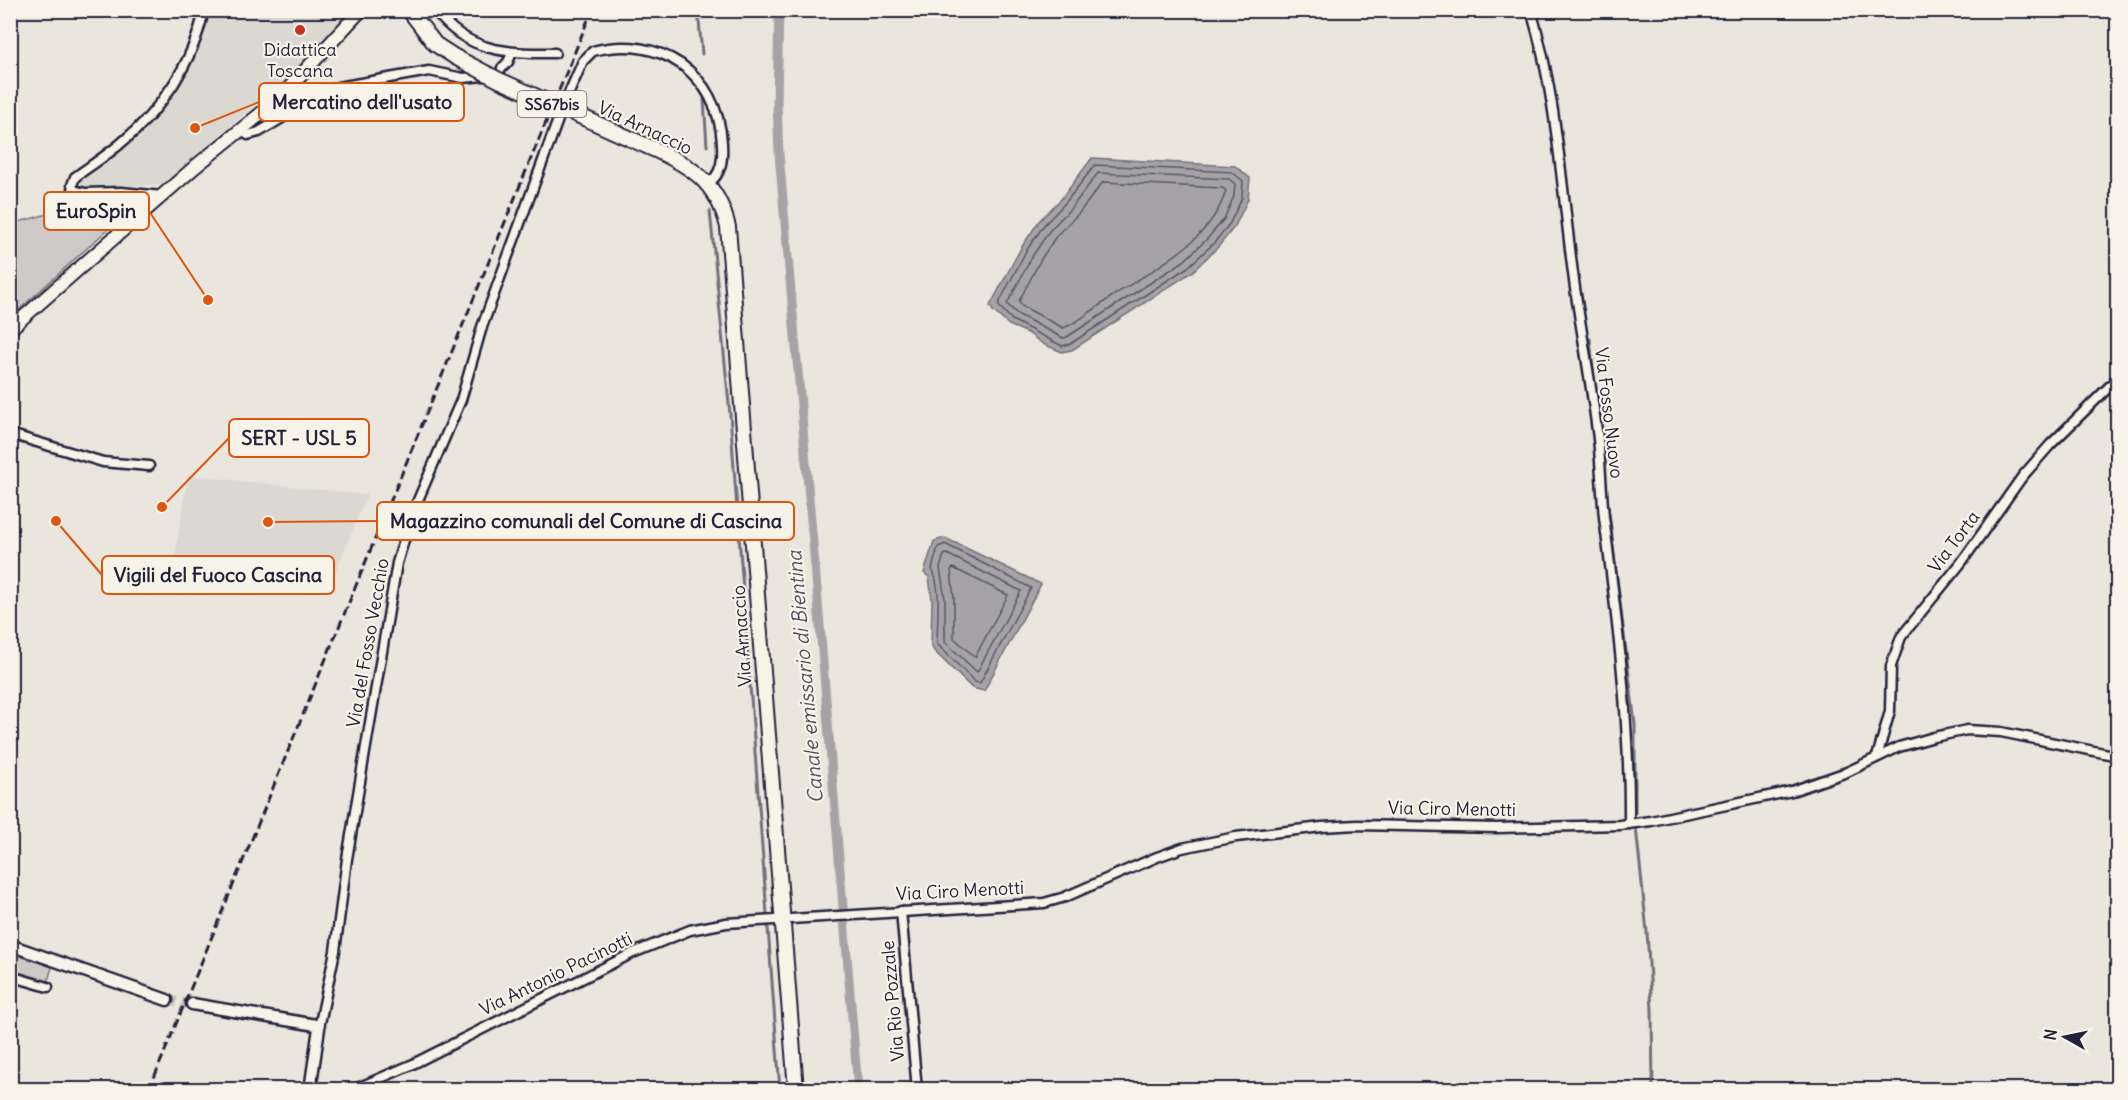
<svg xmlns="http://www.w3.org/2000/svg" width="2128" height="1100" font-family="Delius,sans-serif">
  <style>
    .built { fill: #dbd8d2 }
    .green { fill: #cdc9c6; stroke: #787680; stroke-width: 1.5 }
    .water { fill: #a6a3a6; stroke: #716f7b; stroke-width: 1.5 }
    .lines { fill: none; stroke-linecap: round; stroke-linejoin: round }
    .shore { stroke: #575666; stroke-width: 1.5 }
    .stream { stroke: #716f7b; stroke-width: 3 }
    .canal { stroke: #a6a3a6; stroke-width: 9 }
    .tertiary-tunnel { stroke: #c2bfbd; stroke-width: 10; stroke-dasharray: 10 5; stroke-linecap: butt }
    .minor-casing { stroke: #22223b; stroke-width: 13 }
    .tertiary-casing { stroke: #22223b; stroke-width: 15 }
    .secondary-casing { stroke: #22223b; stroke-width: 16 }
    .primary-casing { stroke: #22223b; stroke-width: 18 }
    .minor { stroke: #f7f3e8; stroke-width: 8 }
    .tertiary { stroke: #f7f3e8; stroke-width: 10 }
    .secondary { stroke: #f7f3e8; stroke-width: 12 }
    .primary { stroke: #f7f3e8; stroke-width: 14 }
    .rail { stroke: #22223b; stroke-width: 3; stroke-dasharray: 9 4.5; stroke-linecap: butt }
    .primary-bridge-casing { stroke: #22223b; stroke-width: 18; stroke-linecap: butt }
    .primary-bridge { stroke: #f7f3e8; stroke-width: 14 }
    .poi-dot { fill: #c8321e; stroke: #f7f3e8; stroke-width: 2 }
    .labels { text-anchor: middle; stroke-width: 4.5; stroke-linejoin: round; paint-order: stroke }
    .shield { fill: #f7f3e8; stroke: #62616f; stroke-width: 1.5 }
    .shield-label { font-size: 16px; font-weight: bold; fill: #22223b }
    .poi-label { font-size: 18px; fill: #22223b; stroke: #f7f3e8 }
    .street-label { font-size: 18px; fill: #22223b; stroke: #f7f3e8 }
    .water-label { font-size: 20px; font-style: italic; fill: #504f60; stroke: #f7f3e8 }
    .leader { fill: none; stroke: #de560e; stroke-width: 2 }
    .callout-dot { fill: #de560e; stroke: #f7f3e8; stroke-width: 2 }
    .callout { fill: #f7f3e8; stroke: #de560e; stroke-width: 2 }
    .callout-label { font-size: 20px; text-anchor: middle; font-weight: bold; fill: #22223b }
  </style>
  <rect width="100%" height="100%" fill="#eae6de"/>
  <filter id="ink" filterUnits="userSpaceOnUse"><feTurbulence type="fractalNoise" baseFrequency=".0167" numOctaves="2"/><feDisplacementMap in="SourceGraphic" scale="12" xChannelSelector="R" yChannelSelector="G"/><feConvolveMatrix kernelMatrix="1 2 1 2 8 2 1 2 1" color-interpolation-filters="sRGB"/></filter>
  <g filter="url(#ink)">
    <!-- built -->
    <g class="built">
      <path d="M207,11H300L343,19L295,71L162,185L124,186L82,190L80,178L131,140L170,95L200,43Z"/>
      <path d="M188,475L367,495L329,588L174,564Z"/>
    </g>
    <!-- green -->
    <g class="green">
      <path d="M107,204L123,206L129,210L11,317V224L48,214Z"/>
      <path d="M10,952L52,967L48,981L11,970Z"/>
    </g>
    <!-- water -->
    <g class="water">
      <path d="M1092,158L1235,166L1250,178L1248,199L1235,226L1218,247L1192,272L1072,350L1062,352L1043,344L1028,333L1009,325L993,311L990,306L1021,248L1039,221L1062,198Z"/>
      <path d="M945,538L1041,584L984,691L972,688L934,651L931,645L932,600L929,577L924,573L934,541Z"/>
    </g>
    <g class="lines">
      <!-- shore -->
      <g class="shore">
        <path d="M1095,165L1232,172L1243,181L1242,198L1230,223L1214,243L1188,267L1070,344L1062,346L1012,320L998,305L1026,251L1044,225L1066,202Z"/>
        <path d="M1098,173L1229,179L1235,184L1234,196L1224,219L1208,238L1184,261L1067,337L1063,338L1017,314L1007,304L1033,255L1050,230L1072,207Z"/>
        <path d="M1103,182L1223,188L1226,191C1210,243 1154,268 1113,296C1097,306 1080,322 1063,328L1022,306L1019,301L1041,259L1057,235L1079,213Z"/>
        <path d="M945,544L1031,588L980,683L975,682L937,644C937,623 942,587 932,569L938,547Z"/>
        <path d="M947,554L1021,591L977,672L945,642V599L940,568L944,555Z"/>
        <path d="M953,568L1008,595L975,657L954,638V599L951,570Z"/>
      </g>
      <!-- stream -->
      <g class="stream">
        <path d="M698,10L702,54"/>
        <path d="M704,99L707,146"/>
        <path d="M710,211L730,414L780,1090"/>
        <path d="M1590,339L1595,390"/>
        <path d="M1605,481L1635,724V813"/>
        <path d="M1636,827L1647,932L1652,1010L1653,1090"/>
      </g>
      <!-- canal -->
      <path class="canal" d="M779,10L777,102L779,154L816,577L858,1090"/>
      <!-- tertiary-tunnel -->
      <path class="tertiary-tunnel" d="M167,1000L192,1004"/>
      <!-- minor casing -->
      <g class="minor-casing">
        <g id="minor">
          <path d="M435,10C466,52 508,54 555,53"/>
          <path d="M1531,10C1558,100 1562,196 1575,288C1582,335 1591,383 1597,431C1601,459 1601,488 1604,517C1617,619 1630,720 1629,824"/>
          <path d="M502,68L508,62L512,53"/>
          <path d="M565,102L583,61L593,51C660,34 718,73 722,143C723,159 722,174 708,184"/>
          <path d="M240,130L248,135L259,132L322,94L338,87L429,71L463,78L483,76"/>
          <path d="M162,196L121,192L85,193L74,190L72,185L75,177C90,166 106,156 120,144C161,111 193,63 204,10"/>
          <path d="M10,434L103,462L149,466"/>
          <path d="M1877,757L1890,711L1891,666L1901,637L1961,563L2022,477L2050,445L2118,378"/>
          <path d="M901,911L917,1090"/>
          <path d="M10,976L48,987"/>
          <path d="M319,1028L335,951L347,859L397,563L412,514L461,400L482,327L559,117"/>
          <path d="M353,1090L411,1065L633,953L690,930L726,923L1044,903L1065,897L1157,857L1182,848L1236,837L1322,827L1357,825L1497,828L1620,825L1651,821L1792,791L1847,772L1899,747L1934,737L1967,730L2001,732L2118,756"/>
        </g>
      </g>
      <!-- tertiary casing -->
      <g class="tertiary-casing">
        <g id="tertiary">
          <path d="M10,945L167,1000"/>
          <path d="M192,1004L316,1025L319,1028L310,1090"/>
        </g>
      </g>
      <!-- secondary casing -->
      <g class="secondary-casing">
        <path id="secondary" d="M10,329L196,166L279,99L361,10"/>
      </g>
      <!-- primary casing -->
      <g class="primary-casing">
        <g id="primary">
          <path d="M409,10L435,44L455,57"/>
          <path d="M649,147C690,165 717,181 728,227L796,1090"/>
        </g>
      </g>
      <!-- minor -->
      <use href="#minor" class="minor"/>
      <!-- tertiary -->
      <use href="#tertiary" class="tertiary"/>
      <!-- secondary -->
      <use href="#secondary" class="secondary"/>
      <!-- primary -->
      <use href="#primary" class="primary"/>
      <!-- rail -->
      <path class="rail" d="M149,1090L592,10"/>
      <!-- primary-bridge casing -->
      <g class="primary-bridge-casing">
        <path id="primary-bridge" d="M455,57L499,80L649,147"/>
      </g>
      <!-- primary-bridge -->
      <use href="#primary-bridge" class="primary-bridge"/>
    </g>
  </g>
  <!-- markers -->
  <circle class="poi-dot" cx="300" cy="30" r="6"/>
  <g class="labels">
    <!-- shield labels -->
    <rect class="shield" x="517.5" y="91" width="69" height="26" rx="4.5"/>
    <g class="shield-label">
      <text x="552" y="110">SS67bis</text>
    </g>
    <!-- poi labels -->
    <g class="poi-label">
      <text x="300" y="56">Didattica<tspan x="300" dy="21">Toscana</tspan></text>
    </g>
    <!-- street labels -->
    <g class="street-label">
      <text transform="translate(645 128) rotate(25)" y="6">Via Arnaccio</text>
      <text transform="translate(1609 413) rotate(83)" y="6">Via Fosso Nuovo</text>
      <text transform="translate(1954 542) rotate(-53)" y="6">Via Torta</text>
      <text transform="translate(742 636) rotate(-94)" y="6">Via Arnaccio</text>
      <text transform="translate(368 643) rotate(-80)" y="6">Via del Fosso Vecchio</text>
      <text transform="translate(1452 809) rotate(1)" y="6">Via Ciro Menotti</text>
      <text transform="translate(960 891) rotate(-3)" y="6">Via Ciro Menotti</text>
      <text transform="translate(556 974) rotate(-26)" y="6">Via Antonio Pacinotti</text>
      <text transform="translate(893 1001) rotate(-95)" y="6">Via Rio Pozzale</text>
    </g>
    <!-- water labels -->
    <g class="water-label">
      <text transform="translate(805 677) rotate(-95)" y="7">Canale emissario di Bientina</text>
    </g>
  </g>
  <!-- callouts -->
  <path class="leader" d="M195 128L259 102M208 300L149 211M162 507L229 438M268 522L377 521M56 521L102 575"/>
  <g class="callout-dot">
    <circle cx="195" cy="128" r="6"/>
    <circle cx="208" cy="300" r="6"/>
    <circle cx="162" cy="507" r="6"/>
    <circle cx="268" cy="522" r="6"/>
    <circle cx="56" cy="521" r="6"/>
  </g>
  <g class="callout">
    <rect x="259" y="83" width="205" height="38" rx="6"/>
    <rect x="44" y="192" width="105" height="38" rx="6"/>
    <rect x="229" y="419" width="140" height="38" rx="6"/>
    <rect x="377" y="502" width="417" height="38" rx="6"/>
    <rect x="102" y="556" width="232" height="38" rx="6"/>
  </g>
  <g class="callout-label">
    <text x="362" y="109">Mercatino dell'usato</text>
    <text x="96" y="218">EuroSpin</text>
    <text x="299" y="445">SERT - USL 5</text>
    <text x="586" y="528">Magazzino comunali del Comune di Cascina</text>
    <text x="218" y="582">Vigili del Fuoco Cascina</text>
  </g>
  <!-- margin -->
  <rect width="2128" height="1100" fill="none" stroke="#f7f3e8" stroke-width="36"/>
  <rect x="18" y="18" width="2092" height="1064" fill="none" stroke="#22223b" stroke-width="2" filter="url(#ink)"/>
  <!-- north arrow -->
  <g transform="translate(2065 1037) rotate(279)" stroke="#f7f3e8" stroke-width="4.5" paint-order="stroke">
  <path d="M0-4.5L10 22L0 15L-10 22Z" fill="#22223b"/>
  <text y="-9" font-size="16" font-weight="bold" text-anchor="middle" fill="#22223b">N</text>
  </g>
</svg>
